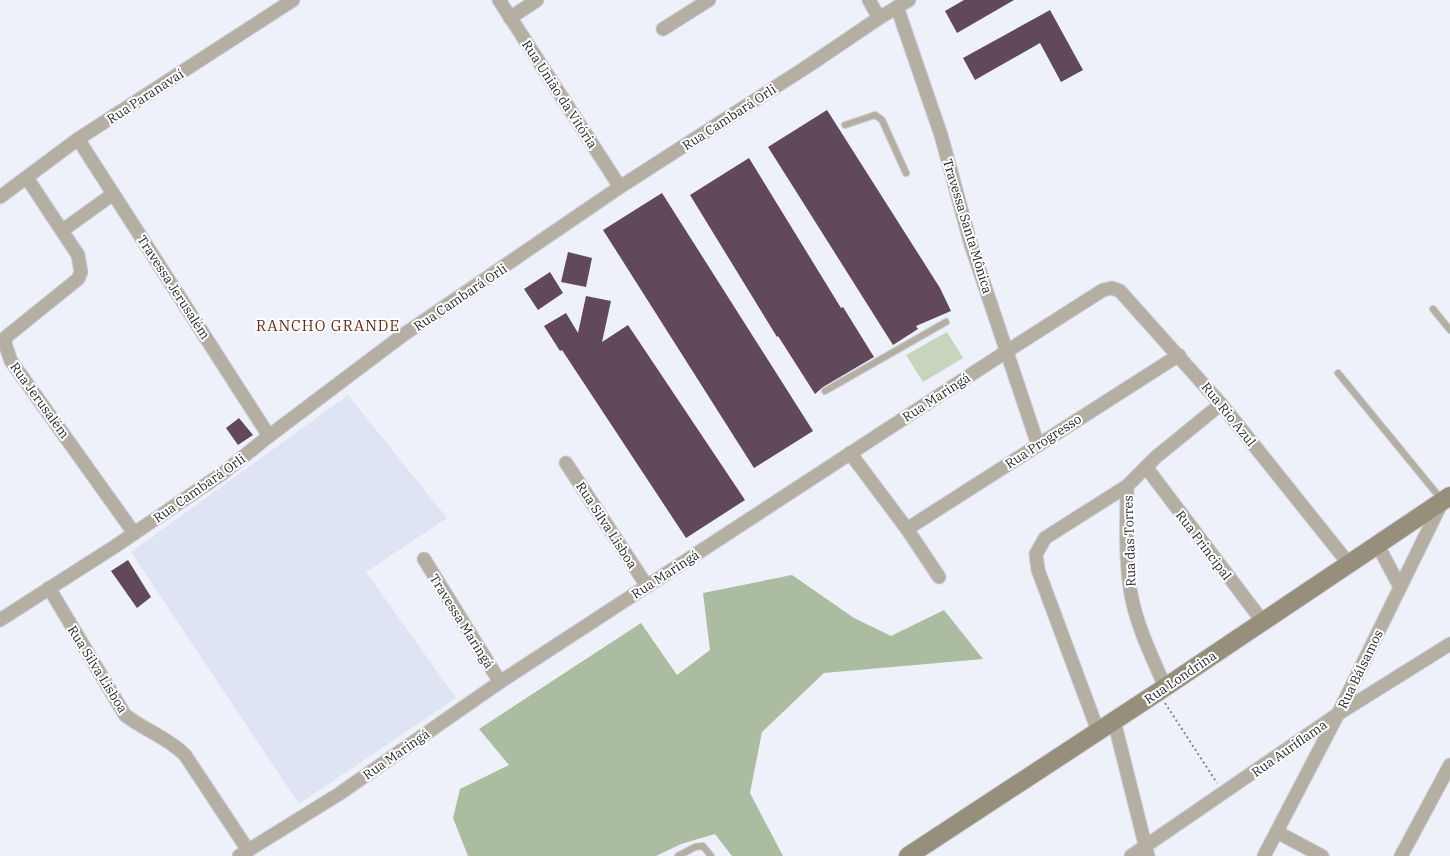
<svg xmlns="http://www.w3.org/2000/svg" width="1450" height="856" font-family="'IBM Plex Serif',serif">
  <style>
    .built { fill: #dfe4f4 }
    .green { fill: #c7d5bd }
    .forest { fill: #acbca0 }
    .building { fill: #62495a }
    .lines { fill: none; stroke-linecap: round; stroke-linejoin: round }
    .lane-casing { stroke: #cacdd5; stroke-width: 8 }
    .street-casing { stroke: #cacdd5; stroke-width: 15 }
    .secondary-casing { stroke: #cacdd5; stroke-width: 20 }
    .path { stroke: #84868c; stroke-width: 2; stroke-dasharray: 2 3; stroke-linecap: butt }
    .lane { stroke: #b4afa2; stroke-width: 6 }
    .street { stroke: #b4afa2; stroke-width: 13 }
    .secondary { stroke: #968f7b; stroke-width: 18 }
    .labels { text-anchor: middle; stroke-width: 4; stroke-linejoin: round; paint-order: stroke }
    .street-label { font-size: 13px; fill: #26272a; stroke: #fff }
    .quarter-label { font-size: 15px; letter-spacing: 1px; fill: #6c2a14; stroke: #fff }
  </style>
  <rect width="100%" height="100%" fill="#eef1fa"/>
  <!-- built -->
  <path class="built" d="M348,395L447,518L366,572L456,698L299,804L131,552Z"/>
  <!-- green -->
  <path class="green" d="M947,332L963,358L923,382L906,355Z"/>
  <!-- forest -->
  <path class="forest" d="M792,575L854,618L891,636L944,610L983,659L824,673L762,732L750,793L783,856H732L715,834L681,844L656,856H468L453,818L460,789L509,765L479,729L641,623L677,675L710,650L703,593Z"/>
  <!-- building -->
  <g class="building">
    <path d="M964,0H1014L957,33L945,11Z"/>
    <path d="M1050,10L1083,70L1061,82L1040,43L975,80L963,58Z"/>
    <path d="M827,110L940,288L951,311L916,326L918,329L893,345L768,147Z"/>
    <path d="M749,158L841,308L843,307L874,357L823,387L815,394L778,336L777,337L690,195Z"/>
    <path d="M662,193L813,431L754,468L603,230Z"/>
    <path d="M568,252L592,258L586,287L561,282Z"/>
    <path d="M550,272L563,293L538,310L524,289Z"/>
    <path d="M586,296L611,301L602,342L628,325L745,500L686,538L562,350L560,351L544,326L566,313L578,333Z"/>
    <path d="M239,418L253,435L238,445L226,428Z"/>
    <path d="M128,560L151,597L137,608L111,571Z"/>
  </g>
  <g class="lines">
    <!-- lane casing -->
    <g class="lane-casing">
      <g id="lane">
        <path d="M845,125L875,115L882,120L906,173"/>
        <path d="M1433,309L1450,330"/>
        <path d="M1338,373L1442,500"/>
        <path d="M825,391L946,322"/>
        <path d="M678,856L695,847L703,846L711,856"/>
      </g>
    </g>
    <!-- street casing -->
    <g class="street-casing">
      <g id="street">
        <path d="M499,0L620,187"/>
        <path d="M869,0L879,18"/>
        <path d="M897,7L941,135L971,245L1038,445"/>
        <path d="M510,18L537,0"/>
        <path d="M663,29L709,0"/>
        <path d="M78,139L269,436"/>
        <path d="M27,178L78,255L81,272L78,279L6,337L5,344L11,361L134,533"/>
        <path d="M0,197L78,139L293,0"/>
        <path d="M63,230L113,194"/>
        <path d="M850,453L907,529L939,577"/>
        <path d="M566,463L647,586"/>
        <path d="M1146,467L1263,622"/>
        <path d="M1127,486C1127,520 1125,554 1130,588C1135,623 1151,654 1165,687"/>
        <path d="M907,529L1179,355"/>
        <path d="M1377,544L1400,587"/>
        <path d="M424,559L500,682"/>
        <path d="M49,588L125,715C144,730 167,737 185,755L248,850"/>
        <path d="M0,620L114,547L223,473L269,436L403,335L469,290L620,187L808,66L879,18L909,0"/>
        <path d="M1114,721L1148,856"/>
        <path d="M1098,731L1038,570L1036,554L1045,538L1127,486L1156,457L1221,404"/>
        <path d="M1277,832L1322,856"/>
        <path d="M239,856L339,794L500,682L1001,355L1103,290L1112,288L1120,291L1221,404L1349,564"/>
        <path d="M1131,856L1338,714L1450,644"/>
        <path d="M1264,856L1338,714L1442,502"/>
        <path d="M1401,856L1450,765"/>
      </g>
    </g>
    <!-- secondary casing -->
    <g class="secondary-casing">
      <path id="secondary" d="M908,856L1158,692L1450,496"/>
    </g>
    <!-- path -->
    <path class="path" d="M1165,703L1217,783"/>
    <!-- lane -->
    <use href="#lane" class="lane"/>
    <!-- street -->
    <use href="#street" class="street"/>
    <!-- secondary -->
    <use href="#secondary" class="secondary"/>
  </g>
  <g class="labels">
    <!-- street labels -->
    <g class="street-label">
      <text transform="translate(560 94) rotate(57)" y="5">Rua União da Vitória</text>
      <text transform="translate(145 96) rotate(-33)" y="5">Rua Paranavaí</text>
      <text transform="translate(729 117) rotate(-33)" y="5">Rua Cambará Orli</text>
      <text transform="translate(968 226) rotate(73)" y="5">Travessa Santa Mônica</text>
      <text transform="translate(174 287) rotate(57)" y="5">Travessa Jerusalém</text>
      <text transform="translate(460 297) rotate(-34)" y="5">Rua Cambará Orli</text>
      <text transform="translate(936 397) rotate(-33)" y="5">Rua Maringá</text>
      <text transform="translate(40 400) rotate(54)" y="5">Rua Jerusalém</text>
      <text transform="translate(1229 414) rotate(51)" y="5">Rua Rio Azul</text>
      <text transform="translate(1043 441) rotate(-33)" y="5">Rua Progresso</text>
      <text transform="translate(199 488) rotate(-35)" y="5">Rua Cambará Orli</text>
      <text transform="translate(607 525) rotate(57)" y="5">Rua Silva Lisboa</text>
      <text transform="translate(1129 541) rotate(-92)" y="5">Rua das Torres</text>
      <text transform="translate(1204 545) rotate(53)" y="5">Rua Principal</text>
      <text transform="translate(665 574) rotate(-33)" y="5">Rua Maringá</text>
      <text transform="translate(462 621) rotate(58)" y="5">Travessa Maringá</text>
      <text transform="translate(98 669) rotate(58)" y="5">Rua Silva Lisboa</text>
      <text transform="translate(1360 669) rotate(-64)" y="5">Rua Bálsamos</text>
      <text transform="translate(1180 677) rotate(-34)" y="5">Rua Londrina</text>
      <text transform="translate(1289 748) rotate(-35)" y="5">Rua Auriflama</text>
      <text transform="translate(396 754) rotate(-35)" y="5">Rua Maringá</text>
    </g>
    <!-- quarter labels -->
    <g class="quarter-label">
      <text x="328" y="331">RANCHO GRANDE</text>
    </g>
  </g>
</svg>
